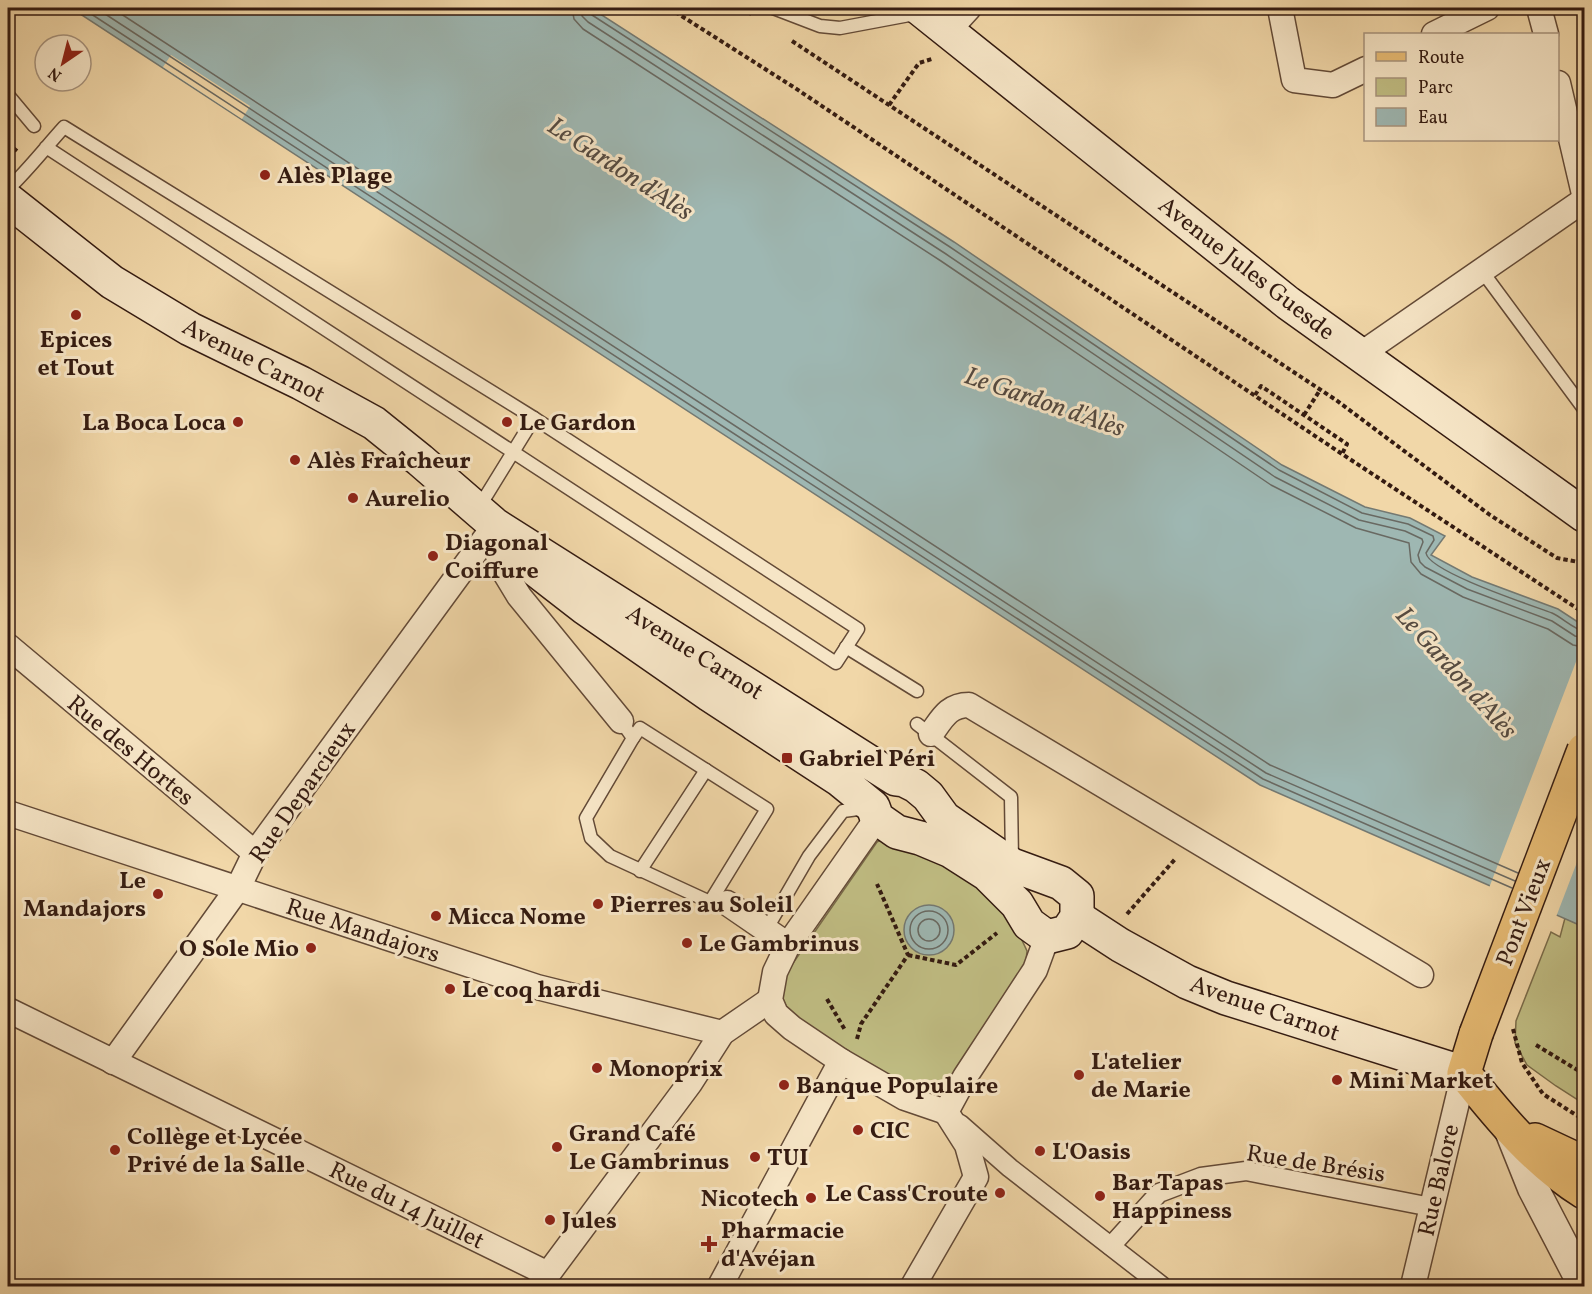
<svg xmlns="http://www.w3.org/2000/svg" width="1592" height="1294" font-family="Vollkorn,serif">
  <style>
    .green { fill: #c0bd83; stroke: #7a6c4a; stroke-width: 1.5 }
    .water { fill: #9eb7b2; stroke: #747972; stroke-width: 1.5 }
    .pier { fill: #f1d7a8 }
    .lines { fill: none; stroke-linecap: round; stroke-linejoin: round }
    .shore { stroke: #696962; stroke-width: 1.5 }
    .service-casing { stroke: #634a37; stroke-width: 15 }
    .pedestrian-casing { stroke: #634a37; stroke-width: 21 }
    .minor-casing { stroke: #634a37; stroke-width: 27 }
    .tertiary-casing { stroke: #634a37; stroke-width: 33 }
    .secondary-casing { stroke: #341b11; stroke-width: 36 }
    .primary-casing { stroke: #341b11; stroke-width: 36 }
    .path { stroke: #341b11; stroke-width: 4; stroke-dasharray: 4.5 3; stroke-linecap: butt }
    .service { stroke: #f6e5c6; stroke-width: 12 }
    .pedestrian { stroke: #f6e5c6; stroke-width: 18 }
    .minor { stroke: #f6e5c6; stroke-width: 24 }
    .tertiary { stroke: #f6e5c6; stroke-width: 30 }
    .secondary { stroke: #f6e5c6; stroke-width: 33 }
    .primary { stroke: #e8bc74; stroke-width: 33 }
    .primary-bridge-casing { stroke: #341b11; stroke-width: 36; stroke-linecap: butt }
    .primary-bridge { stroke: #e8bc74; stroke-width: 33 }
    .poi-dot { fill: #8f2418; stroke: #f6e5c6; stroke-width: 2 }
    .labels { text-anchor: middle; stroke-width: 6; stroke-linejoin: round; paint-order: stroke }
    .poi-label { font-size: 24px; font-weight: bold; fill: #341b11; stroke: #f6e5c6; text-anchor: start }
    .street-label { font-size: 24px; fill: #341b11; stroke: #f6e5c6 }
    .water-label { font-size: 26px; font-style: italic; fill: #544a41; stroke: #f6e5c6 }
  </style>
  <rect width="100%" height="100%" fill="#f1d7a8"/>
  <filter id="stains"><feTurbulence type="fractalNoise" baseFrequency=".00333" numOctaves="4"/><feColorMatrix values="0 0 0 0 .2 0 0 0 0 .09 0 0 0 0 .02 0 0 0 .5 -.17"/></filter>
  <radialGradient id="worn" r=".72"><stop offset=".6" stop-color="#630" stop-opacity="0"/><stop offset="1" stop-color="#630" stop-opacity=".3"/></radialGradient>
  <!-- green -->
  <g class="green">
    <path d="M887,836L901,837L1005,904L1027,951L1026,961L1022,971L953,1083L938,1094L913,1092L849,1055L790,1014L783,999L782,979L877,842Z"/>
    <path d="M1565,918L1584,927V1104L1556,1086L1527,1065L1515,1043L1516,1021L1551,932L1560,937Z"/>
  </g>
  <!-- water -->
  <g class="water">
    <path d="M71,8H591L954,242L1282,465L1365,507L1410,518L1445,536L1431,555L1472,577L1558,609L1584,626V927L1260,785Z"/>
    <circle cx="929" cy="930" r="25"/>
  </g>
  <!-- pier -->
  <g class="pier">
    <path d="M171,55L250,106L242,119L163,67Z"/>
    <path d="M1584,641V844L1556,917L1489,888Z"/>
  </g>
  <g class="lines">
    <!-- shore -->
    <g class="shore">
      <path d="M82,8L1263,779L1512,888"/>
      <path d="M96,8L1266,773L1515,881"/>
      <path d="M112,8L1270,765L1518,873"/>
      <path d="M572,8L574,19L583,29L941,261L1271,485L1356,528L1409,543L1411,562L1421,574L1463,597L1548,629L1573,645L1584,647"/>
      <path d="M581,8L582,16L588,22L946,254L1275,477L1359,520L1405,531L1422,539L1423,542L1418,555L1420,562L1425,567L1467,589L1552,621L1575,636L1584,638"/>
      <path d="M589,8L592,15L950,247L1279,470L1362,513L1408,524L1433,536L1434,540L1426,553C1429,572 1531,605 1552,613C1563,618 1573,629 1584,631"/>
      <circle cx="929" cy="930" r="19"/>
      <circle cx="929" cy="930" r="11"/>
    </g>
    <!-- service casing -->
    <g class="service-casing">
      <g id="service">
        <path d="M773,8L820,26L840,28L920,13"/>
        <path d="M8,95L34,126"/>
        <path d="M8,189C28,170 45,148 64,127L534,418L858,629L836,663L46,147"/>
        <path d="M1482,271L1584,409"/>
        <path d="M478,509L534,418"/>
        <path d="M846,647L917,691"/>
        <path d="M621,721L633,738L586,818L591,838L610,856L710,902L727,903"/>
        <path d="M917,724L1011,797L1012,860"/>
        <path d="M633,738L640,728L767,809L710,902"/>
        <path d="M640,871L706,770"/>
        <path d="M766,930L809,856L843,811L866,808"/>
      </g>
    </g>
    <!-- pedestrian casing -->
    <g class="pedestrian-casing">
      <g id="pedestrian">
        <path d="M960,1124L1010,1168L1162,1286"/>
        <path d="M1111,1246L1159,1193L1201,1177L1246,1171L1431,1207"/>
      </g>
    </g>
    <!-- minor casing -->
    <g class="minor-casing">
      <g id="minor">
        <path d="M1280,8L1294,80L1333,85L1366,69"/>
        <path d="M1539,8L1546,34"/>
        <path d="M948,31L969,8"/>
        <path d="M1434,34L1487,8"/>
        <path d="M1558,83L1584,194"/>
        <path d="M1361,354L1584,200"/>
        <path d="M495,525L499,563L519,596L621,721"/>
        <path d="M8,646L255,853"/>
        <path d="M931,734C942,719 948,705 969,705L1421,975"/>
        <path d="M8,813L537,987L722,1033"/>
        <path d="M877,818L788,945L775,972L770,1000L776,1014L792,1028L841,1061L905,1098L946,1112"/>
        <path d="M727,903L788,945"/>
        <path d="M8,1010L548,1274"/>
        <path d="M113,1062L238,888L255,853L495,525"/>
        <path d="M946,1112L965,1077L1035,970L1047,937"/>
        <path d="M539,1286L690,1083L722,1033L770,1000"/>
        <path d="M720,1286L841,1061"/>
        <path d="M913,1286L976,1177L967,1145L946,1112"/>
        <path d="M1413,1286L1464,1073"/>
      </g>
    </g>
    <!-- tertiary casing -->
    <g class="tertiary-casing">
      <path id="tertiary" d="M1509,1128L1533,1188L1584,1286"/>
    </g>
    <!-- secondary casing -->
    <g class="secondary-casing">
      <g id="secondary">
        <path d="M919,8L1288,303L1584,515"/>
        <path d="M8,200L112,282L190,329L301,383L374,423L420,460L495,525L536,570L585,608L710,695L840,780L873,807L877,818L897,832L920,838L951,851L987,874L1017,904L1029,924L1047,937L1067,932L1077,917V896L1061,883L1012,865L944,818L928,796L916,786L904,780L896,779L495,525"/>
        <path d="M1077,917L1120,945L1187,982L1226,998L1464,1073"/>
      </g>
    </g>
    <!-- primary casing -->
    <g class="primary-casing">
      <g id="primary">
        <path d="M1476,1034L1464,1073C1499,1117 1536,1162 1584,1192"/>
        <path d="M1535,1140L1584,1163"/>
      </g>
    </g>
    <!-- path -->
    <g class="path">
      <path d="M669,8L795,88L1342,454L1584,613"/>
      <path d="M741,8L753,15"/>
      <path d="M792,41L1336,400L1490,515L1557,558L1584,563"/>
      <path d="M889,105L919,63L932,59"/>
      <path d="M8,144L17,151"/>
      <path d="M1255,395L1261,386L1347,444L1342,454"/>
      <path d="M1304,415L1320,390"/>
      <path d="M1127,914L1176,858"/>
      <path d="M908,955L956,965L997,933"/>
      <path d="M827,999L845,1030"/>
      <path d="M1513,1029L1522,1063L1543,1094L1584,1120"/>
      <path d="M857,1039L861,1024L908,955L877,884"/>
      <path d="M1536,1045L1584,1074"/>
    </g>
    <!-- service -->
    <use href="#service" class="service"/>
    <!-- pedestrian -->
    <use href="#pedestrian" class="pedestrian"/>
    <!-- minor -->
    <use href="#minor" class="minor"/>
    <!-- tertiary -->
    <use href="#tertiary" class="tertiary"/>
    <!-- secondary -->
    <use href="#secondary" class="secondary"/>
    <!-- primary -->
    <use href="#primary" class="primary"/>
    <!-- primary-bridge casing -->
    <g class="primary-bridge-casing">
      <path id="primary-bridge" d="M1476,1034L1584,750"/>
    </g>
    <!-- primary-bridge -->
    <use href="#primary-bridge" class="primary-bridge"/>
  </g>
  <!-- markers -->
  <g class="poi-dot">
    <circle cx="265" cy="175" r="6"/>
    <circle cx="76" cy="315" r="6"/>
    <circle cx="238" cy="422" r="6"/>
    <circle cx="507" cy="422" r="6"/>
    <circle cx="295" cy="460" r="6"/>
    <circle cx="353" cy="498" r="6"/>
    <circle cx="433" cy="556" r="6"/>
    <rect x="781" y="752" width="12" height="12" rx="3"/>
    <circle cx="158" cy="894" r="6"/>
    <circle cx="598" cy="904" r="6"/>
    <circle cx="436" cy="916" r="6"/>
    <circle cx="687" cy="943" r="6"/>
    <circle cx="311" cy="948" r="6"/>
    <circle cx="450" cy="989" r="6"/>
    <circle cx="597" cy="1068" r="6"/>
    <circle cx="1079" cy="1075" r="6"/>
    <circle cx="1337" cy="1080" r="6"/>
    <circle cx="784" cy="1085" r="6"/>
    <circle cx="858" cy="1130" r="6"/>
    <circle cx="557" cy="1147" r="6"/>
    <circle cx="115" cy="1150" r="6"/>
    <circle cx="1040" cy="1151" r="6"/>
    <circle cx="755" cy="1157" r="6"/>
    <circle cx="1000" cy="1193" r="6"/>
    <circle cx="1100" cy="1196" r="6"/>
    <circle cx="811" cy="1198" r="6"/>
    <circle cx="550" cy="1220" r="6"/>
    <path d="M706 1235h6v6h6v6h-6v6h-6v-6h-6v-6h6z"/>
  </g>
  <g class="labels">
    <!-- poi labels -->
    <g class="poi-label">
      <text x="277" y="183">Alès Plage</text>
      <text x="76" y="347" text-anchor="middle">Epices<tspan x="76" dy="28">et Tout</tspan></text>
      <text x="226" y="430" text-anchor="end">La Boca Loca</text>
      <text x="519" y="430">Le Gardon</text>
      <text x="307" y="468">Alès Fraîcheur</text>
      <text x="365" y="506">Aurelio</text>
      <text x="445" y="550">Diagonal<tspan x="445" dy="28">Coiffure</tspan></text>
      <text x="799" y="766">Gabriel Péri</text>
      <text x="146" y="888" text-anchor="end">Le<tspan x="146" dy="28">Mandajors</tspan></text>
      <text x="610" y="912">Pierres au Soleil</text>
      <text x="448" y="924">Micca Nome</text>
      <text x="699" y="951">Le Gambrinus</text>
      <text x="299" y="956" text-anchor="end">O Sole Mio</text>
      <text x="462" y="997">Le coq hardi</text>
      <text x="1091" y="1069">L'atelier<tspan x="1091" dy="28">de Marie</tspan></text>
      <text x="609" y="1076">Monoprix</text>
      <text x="1349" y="1088">Mini Market</text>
      <text x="796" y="1093">Banque Populaire</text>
      <text x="870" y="1138">CIC</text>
      <text x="569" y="1141">Grand Café<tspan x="569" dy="28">Le Gambrinus</tspan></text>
      <text x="127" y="1144">Collège et Lycée<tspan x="127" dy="28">Privé de la Salle</tspan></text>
      <text x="1052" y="1159">L'Oasis</text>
      <text x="767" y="1165">TUI</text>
      <text x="1112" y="1190">Bar Tapas<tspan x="1112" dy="28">Happiness</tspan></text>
      <text x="988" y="1201" text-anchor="end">Le Cass'Croute</text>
      <text x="799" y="1206" text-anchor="end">Nicotech</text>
      <text x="562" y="1228">Jules</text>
      <text x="721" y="1238">Pharmacie<tspan x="721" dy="28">d'Avéjan</tspan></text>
    </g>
    <!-- street labels -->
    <g class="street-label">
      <text transform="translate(1247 268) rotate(38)" y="8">Avenue Jules Guesde</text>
      <text transform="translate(254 360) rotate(27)" y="8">Avenue Carnot</text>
      <text transform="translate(695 652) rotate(32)" y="8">Avenue Carnot</text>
      <text transform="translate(131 750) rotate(40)" y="8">Rue des Hortes</text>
      <text transform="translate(302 792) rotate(-55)" y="8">Rue Deparcieux</text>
      <text transform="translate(1523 912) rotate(-69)" y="8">Pont Vieux</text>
      <text transform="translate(363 930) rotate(18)" y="8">Rue Mandajors</text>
      <text transform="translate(1265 1008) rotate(19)" y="8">Avenue Carnot</text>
      <text transform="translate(1316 1163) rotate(9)" y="8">Rue de Brésis</text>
      <text transform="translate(1438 1180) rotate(-77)" y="8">Rue Balore</text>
      <text transform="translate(407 1205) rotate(26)" y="8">Rue du 14 Juillet</text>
    </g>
    <!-- water labels -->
    <g class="water-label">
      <text transform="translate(621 168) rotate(33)" y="9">Le Gardon d'Alès</text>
      <text transform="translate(1045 401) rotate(19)" y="9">Le Gardon d'Alès</text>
      <text transform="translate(1457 672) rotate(48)" y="9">Le Gardon d'Alès</text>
    </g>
  </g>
  <!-- margin -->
  <rect width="1592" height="1294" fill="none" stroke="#f1d7a8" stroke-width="30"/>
  <rect x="9" y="9" width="1574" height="1276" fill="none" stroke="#341b11" stroke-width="3"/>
  <rect x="15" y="15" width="1562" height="1264" fill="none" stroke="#341b11" stroke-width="1.5"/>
  <!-- legend -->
  <rect x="1364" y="33" width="195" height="108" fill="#f6e5c6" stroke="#a8947e" stroke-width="1.5"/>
  <rect x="1376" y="52" width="30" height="9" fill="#e8bc74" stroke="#a8947e" stroke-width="1.5"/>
  <text x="1418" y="63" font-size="18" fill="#341b11">Route</text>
  <rect x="1376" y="78" width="30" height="18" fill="#c0bd83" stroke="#a8947e" stroke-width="1.5"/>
  <text x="1418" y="93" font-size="18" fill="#341b11">Parc</text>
  <rect x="1376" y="108" width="30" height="18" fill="#9eb7b2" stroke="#a8947e" stroke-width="1.5"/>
  <text x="1418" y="123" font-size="18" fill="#341b11">Eau</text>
  <!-- north arrow -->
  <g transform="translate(63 63) rotate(215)"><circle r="28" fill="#f6e5c6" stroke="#a8947e" stroke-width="1.5"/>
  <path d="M0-4.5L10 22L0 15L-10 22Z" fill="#8f2418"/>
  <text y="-9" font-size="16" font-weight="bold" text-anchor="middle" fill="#341b11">N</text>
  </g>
  <rect width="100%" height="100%" filter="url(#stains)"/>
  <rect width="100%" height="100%" fill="url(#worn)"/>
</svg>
